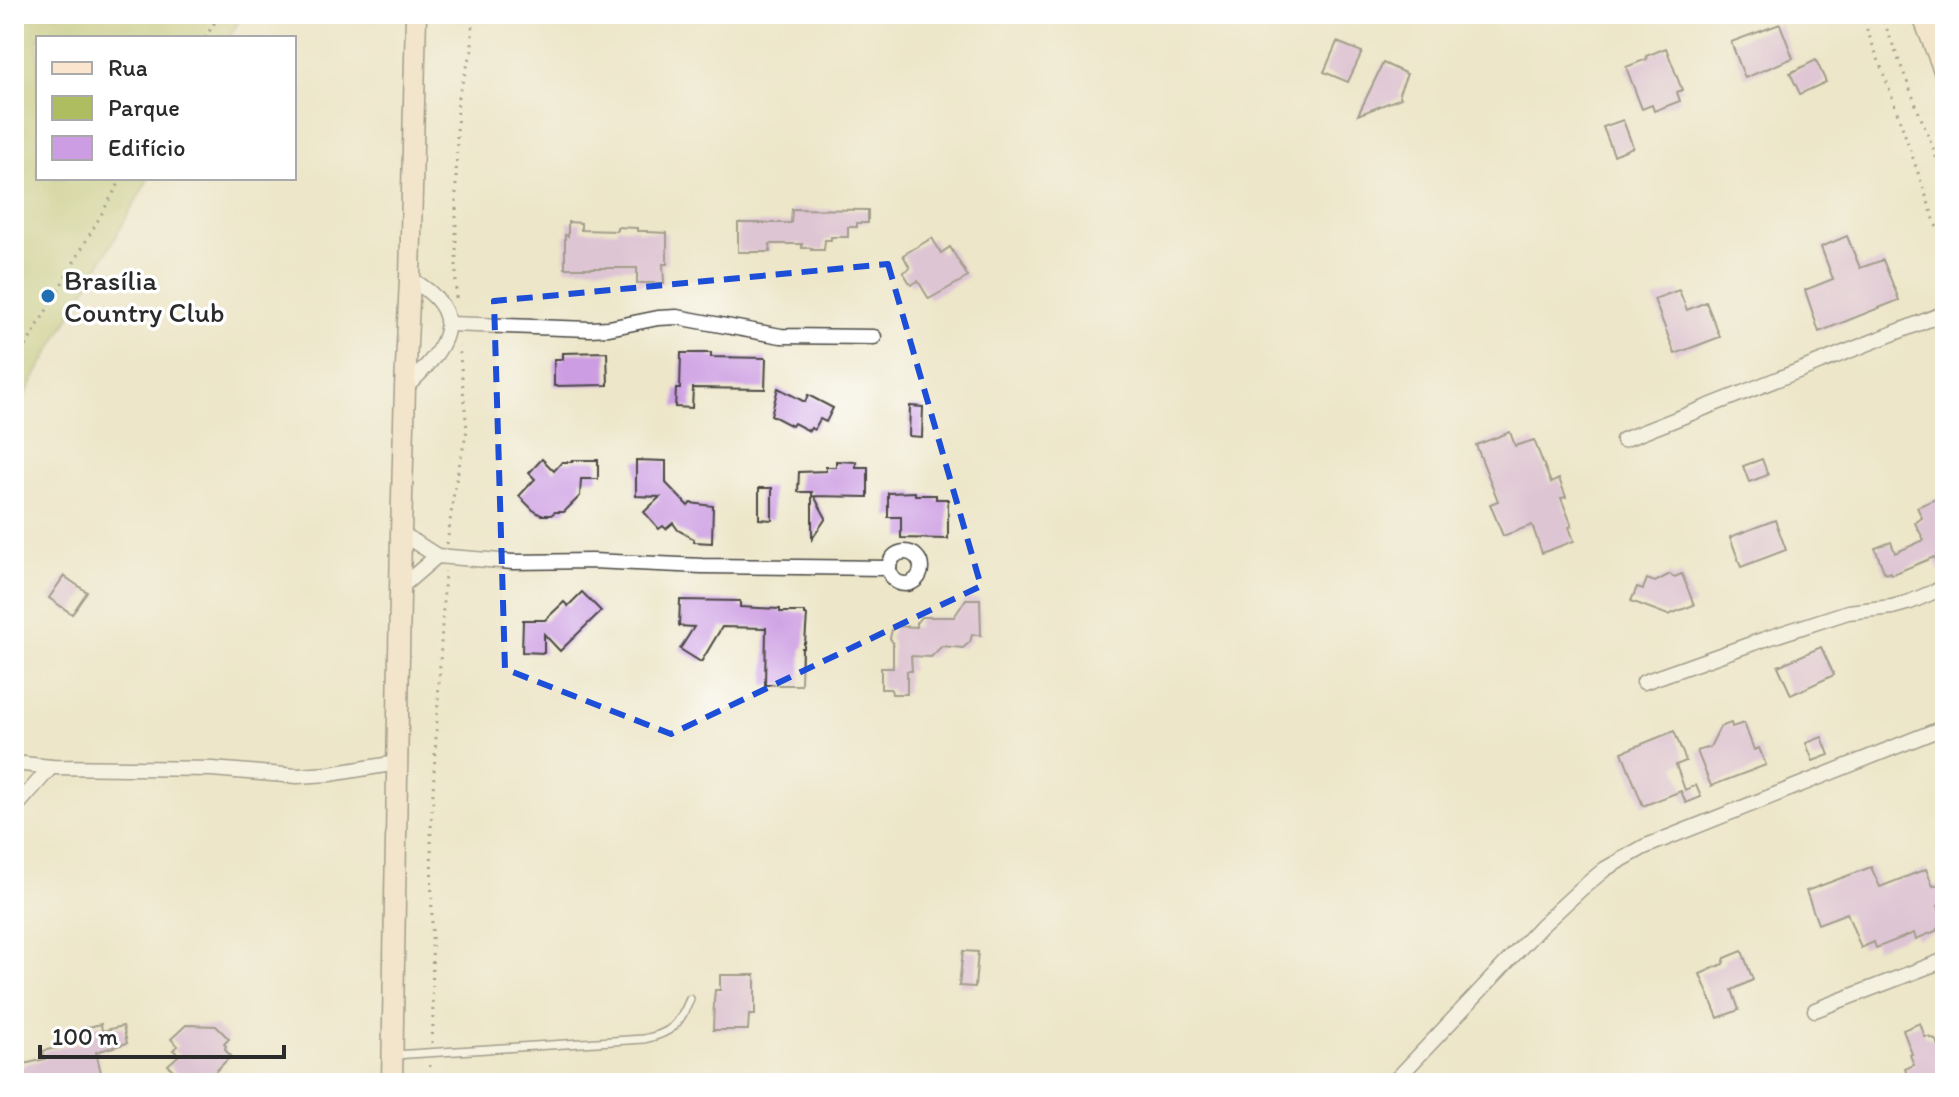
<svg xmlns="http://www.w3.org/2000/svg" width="1959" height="1097" font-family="Itim,sans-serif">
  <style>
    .green { fill: #aebd60; stroke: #6c7446; stroke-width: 2 }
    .building { fill: #cc9de2 }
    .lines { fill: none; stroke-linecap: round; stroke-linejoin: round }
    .lane-casing { stroke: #484743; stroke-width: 10 }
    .street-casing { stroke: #484743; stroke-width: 17 }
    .secondary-casing { stroke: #484743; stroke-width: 23 }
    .path { stroke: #484743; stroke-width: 3; stroke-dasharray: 2 6; stroke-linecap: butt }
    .lane { stroke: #fff; stroke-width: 7 }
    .street { stroke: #fff; stroke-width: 14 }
    .secondary { stroke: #fbe5cf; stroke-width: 20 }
    .marked { fill: none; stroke: #1d4ed8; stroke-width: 6; stroke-dasharray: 16 10; stroke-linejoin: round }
    .poi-dot { fill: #1f6fb2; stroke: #fff; stroke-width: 3 }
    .labels { text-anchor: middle; stroke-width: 7; stroke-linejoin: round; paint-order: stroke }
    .poi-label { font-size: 28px; fill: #2b2b2b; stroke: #fff; text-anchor: start }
  </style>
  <rect width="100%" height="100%" fill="#fff"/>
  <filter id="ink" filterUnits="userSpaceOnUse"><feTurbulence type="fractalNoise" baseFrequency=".0125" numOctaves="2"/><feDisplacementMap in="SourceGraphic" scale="16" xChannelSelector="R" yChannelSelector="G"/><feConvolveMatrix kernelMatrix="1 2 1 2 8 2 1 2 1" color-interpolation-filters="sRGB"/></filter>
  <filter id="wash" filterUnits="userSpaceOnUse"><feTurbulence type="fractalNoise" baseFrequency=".006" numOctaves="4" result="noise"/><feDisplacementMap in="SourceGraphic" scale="32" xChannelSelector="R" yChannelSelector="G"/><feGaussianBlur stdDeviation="1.8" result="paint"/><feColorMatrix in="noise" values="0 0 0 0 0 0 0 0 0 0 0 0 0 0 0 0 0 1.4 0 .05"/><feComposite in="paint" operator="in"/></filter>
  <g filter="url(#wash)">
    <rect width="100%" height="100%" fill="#ede6c9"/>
    <!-- green -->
    <path class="green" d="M14,14H243L229,38H38V178H149L14,414Z"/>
    <g id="blocks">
      <!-- building -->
      <g class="building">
        <path d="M1780,24L1793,58L1745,78L1731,42Z"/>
        <path d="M1337,42L1362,52L1348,82L1324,72Z"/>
        <path d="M1666,48L1682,90L1677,92L1680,101L1654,111L1652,105L1642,109L1626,67L1647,59L1646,56Z"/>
        <path d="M1816,60L1826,82L1800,94L1790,73Z"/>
        <path d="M1383,63L1407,74L1399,93L1401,98L1358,115Z"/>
        <path d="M1623,120L1633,147L1614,155L1603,127Z"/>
        <path d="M792,209L868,210V223H857V227H848V237H831V240H825L824,250H811L812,248H802V244H770V252H738V223H791Z"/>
        <path d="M568,222L581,223V230L617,231V227L637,228V231H647V232L667,233V264H663L664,283H637V268H565V235L568,236Z"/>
        <path d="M1847,236L1860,268L1883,260L1899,300L1819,332L1805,290L1833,279L1821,247Z"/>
        <path d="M932,238L941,253L950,247L968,277L929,299L918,281L911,285L903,272L910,268L903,255Z"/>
        <path d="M1679,290L1687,310L1706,302L1720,337L1675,354L1654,299Z"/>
        <path d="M607,352L608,385L554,386V359H563V353Z"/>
        <path d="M681,353H711V357L766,358L765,389L693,388L692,408L675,407L676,389H680Z"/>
        <path d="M778,388L805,402L808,395L833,408L826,422L820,419L814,430L811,428L809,431L794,423L792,426L771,415Z"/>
        <path d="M910,406L923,407L922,437L909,436Z"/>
        <path d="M1510,432L1515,446L1534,440L1551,483L1559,479L1566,497L1561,498L1572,526L1569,527L1574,541L1542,553L1532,525L1503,536L1490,504L1498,501L1476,445Z"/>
        <path d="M542,459L554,471L562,462H572V460H598V479H581L580,496L564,512H555L551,515H541L533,510L519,496L535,479L529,473Z"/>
        <path d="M1762,459L1768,475L1749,482L1743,466Z"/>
        <path d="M636,460L666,461V483L688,506L691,503L713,506L712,543L694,542V539L678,530L673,523L666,529L663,526L659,529L644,512L660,497L636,496Z"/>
        <path d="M836,461L856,462V467H868V497L814,496L826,518L812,539V492H798L799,472L826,471V467H836Z"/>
        <path d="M759,488H772V520L759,519Z"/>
        <path d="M915,492V495H936V499H948V539L901,538V517H888V493Z"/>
        <path d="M1945,495V577L1942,578L1934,557L1891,575L1890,572L1885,574L1875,548L1891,542L1895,553L1924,540L1915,523L1922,518L1917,507Z"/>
        <path d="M1775,520L1786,550L1741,567L1730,537Z"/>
        <path d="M1670,574L1674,577L1682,574L1694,605L1668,615L1631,601L1637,587L1643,589L1647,579L1655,582Z"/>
        <path d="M64,576L87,592L72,614L49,598Z"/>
        <path d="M582,592L601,611L560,651L544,634V653L522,652L523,620H545L564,602L568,606Z"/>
        <path d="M966,599H980L981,635H972L970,642L963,648L942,646L931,657L911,656L912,671H907V694H892L891,689H881V668H893V643L890,638L893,626L917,627V622L921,617H954Z"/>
        <path d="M680,600L740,601V607L780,609V612H805V615H807L805,643H804V648H802L801,685H765L766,628L722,627L701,662L680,649L694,627L679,626Z"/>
        <path d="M1821,647L1834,675L1791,695L1778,666Z"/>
        <path d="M1731,723L1732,727L1744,723L1754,750L1759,748L1766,765L1711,786L1697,751L1710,747L1720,727Z"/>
        <path d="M1674,731L1686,761L1676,765L1685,790L1696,785L1701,797L1686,803L1681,791L1643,806L1622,752Z"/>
        <path d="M1822,737L1829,755L1813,761L1806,743Z"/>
        <path d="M1871,867L1880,887L1926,869L1933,886L1945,883V904L1938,906L1943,917L1936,931L1916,939L1914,933L1876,948L1874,942L1861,948L1847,913L1818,924L1806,891Z"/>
        <path d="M963,951L978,952L975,987L959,986Z"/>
        <path d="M1742,951L1753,980L1732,990L1739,1010L1718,1018L1700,974L1723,964L1725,958Z"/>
        <path d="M720,975H755V1015H749L748,1030H713L714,1000L715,990H720Z"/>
        <path d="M1920,1023L1925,1037H1929L1937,1041L1945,1062V1083H1910L1905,1069L1914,1065L1910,1055L1912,1054L1903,1030Z"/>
        <path d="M101,1024L102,1031L123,1026L127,1043L96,1052L103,1081L94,1083H21L17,1068L24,1066V1064L45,1059L43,1051L83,1041L80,1029Z"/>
        <path d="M186,1025L216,1026L229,1039L224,1044L226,1046L225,1048L226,1051L231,1056L205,1082L194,1071L184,1081L168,1065L179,1055L173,1050L178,1046L171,1039Z"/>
      </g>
    </g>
  </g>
  <g filter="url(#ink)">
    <use href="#blocks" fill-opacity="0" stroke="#484743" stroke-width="2"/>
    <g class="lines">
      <!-- lane casing -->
      <g class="lane-casing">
        <path id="lane" d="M394,1055L644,1039C672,1033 679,1025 690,999"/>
      </g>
      <!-- street casing -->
      <g class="street-casing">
        <g id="street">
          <path d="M449,324L590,329L609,328L658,318L677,317L781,336L874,337"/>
          <path d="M405,388C445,350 474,314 410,279"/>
          <path d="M1623,440L1945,313"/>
          <path d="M401,533L437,556L513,562L592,561L702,566L889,568"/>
          <circle cx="905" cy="568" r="16"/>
          <path d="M401,587L437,556"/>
          <path d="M1644,682L1765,639L1848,612L1892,607L1910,602L1945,587"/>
          <path d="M14,763L51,767L212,769L297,776L330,774L397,763"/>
          <path d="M14,809L51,767"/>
          <path d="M1815,1010L1945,960"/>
          <path d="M1393,1083L1541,926L1581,889L1605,869L1644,847L1945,727"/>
        </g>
      </g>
      <!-- secondary casing -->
      <g class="secondary-casing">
        <g id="secondary">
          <path d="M1922,14L1945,73"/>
          <path d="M392,1083L401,533L405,388L410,279L416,14"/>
        </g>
      </g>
      <!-- path -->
      <g class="path">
        <path d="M1861,14L1886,80L1945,251"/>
        <path d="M1881,14L1945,180"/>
        <path d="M205,38L220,14"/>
        <path d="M456,298V181L458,96L472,51V14"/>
        <path d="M14,367L122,178"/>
        <path d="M447,544L455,485L467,430L459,346"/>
        <path d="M432,1043L433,1024L431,829L445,571"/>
        <path d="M429,1083L430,1063"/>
      </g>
      <!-- lane -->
      <use href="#lane" class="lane"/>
      <!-- street -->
      <use href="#street" class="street"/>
      <!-- secondary -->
      <use href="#secondary" class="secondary"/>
    </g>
  </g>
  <!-- marked area -->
  <path d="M0 0H1959V1097H0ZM888,264L981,586L671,734L505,669L494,301Z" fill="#ede6c9" fill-opacity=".55" fill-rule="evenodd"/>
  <path class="marked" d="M888,264L981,586L671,734L505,669L494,301Z"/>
  <!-- markers -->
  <circle class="poi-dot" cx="48" cy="296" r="8"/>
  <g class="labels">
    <!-- poi labels -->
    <g class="poi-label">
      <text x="64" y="290">Brasília<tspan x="64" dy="32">Country Club</tspan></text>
    </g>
  </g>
  <!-- margin -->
  <rect width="1959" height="1097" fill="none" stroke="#fff" stroke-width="48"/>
  <!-- legend -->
  <rect x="36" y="36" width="260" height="144" fill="#ffffff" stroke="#aaaaaa" stroke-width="2"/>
  <rect x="52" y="62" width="40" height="12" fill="#fbe5cf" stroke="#aaaaaa" stroke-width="2"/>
  <text x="108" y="76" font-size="24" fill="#2b2b2b">Rua</text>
  <rect x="52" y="96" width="40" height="24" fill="#aebd60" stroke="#aaaaaa" stroke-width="2"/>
  <text x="108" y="116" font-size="24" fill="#2b2b2b">Parque</text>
  <rect x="52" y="136" width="40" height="24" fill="#cc9de2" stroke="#aaaaaa" stroke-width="2"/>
  <text x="108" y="156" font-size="24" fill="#2b2b2b">Edifício</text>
  <!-- scale -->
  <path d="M40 1045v12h244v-12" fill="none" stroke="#2b2b2b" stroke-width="4"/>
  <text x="52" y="1045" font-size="24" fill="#2b2b2b" stroke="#ffffff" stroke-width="6" paint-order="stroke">100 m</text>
</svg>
